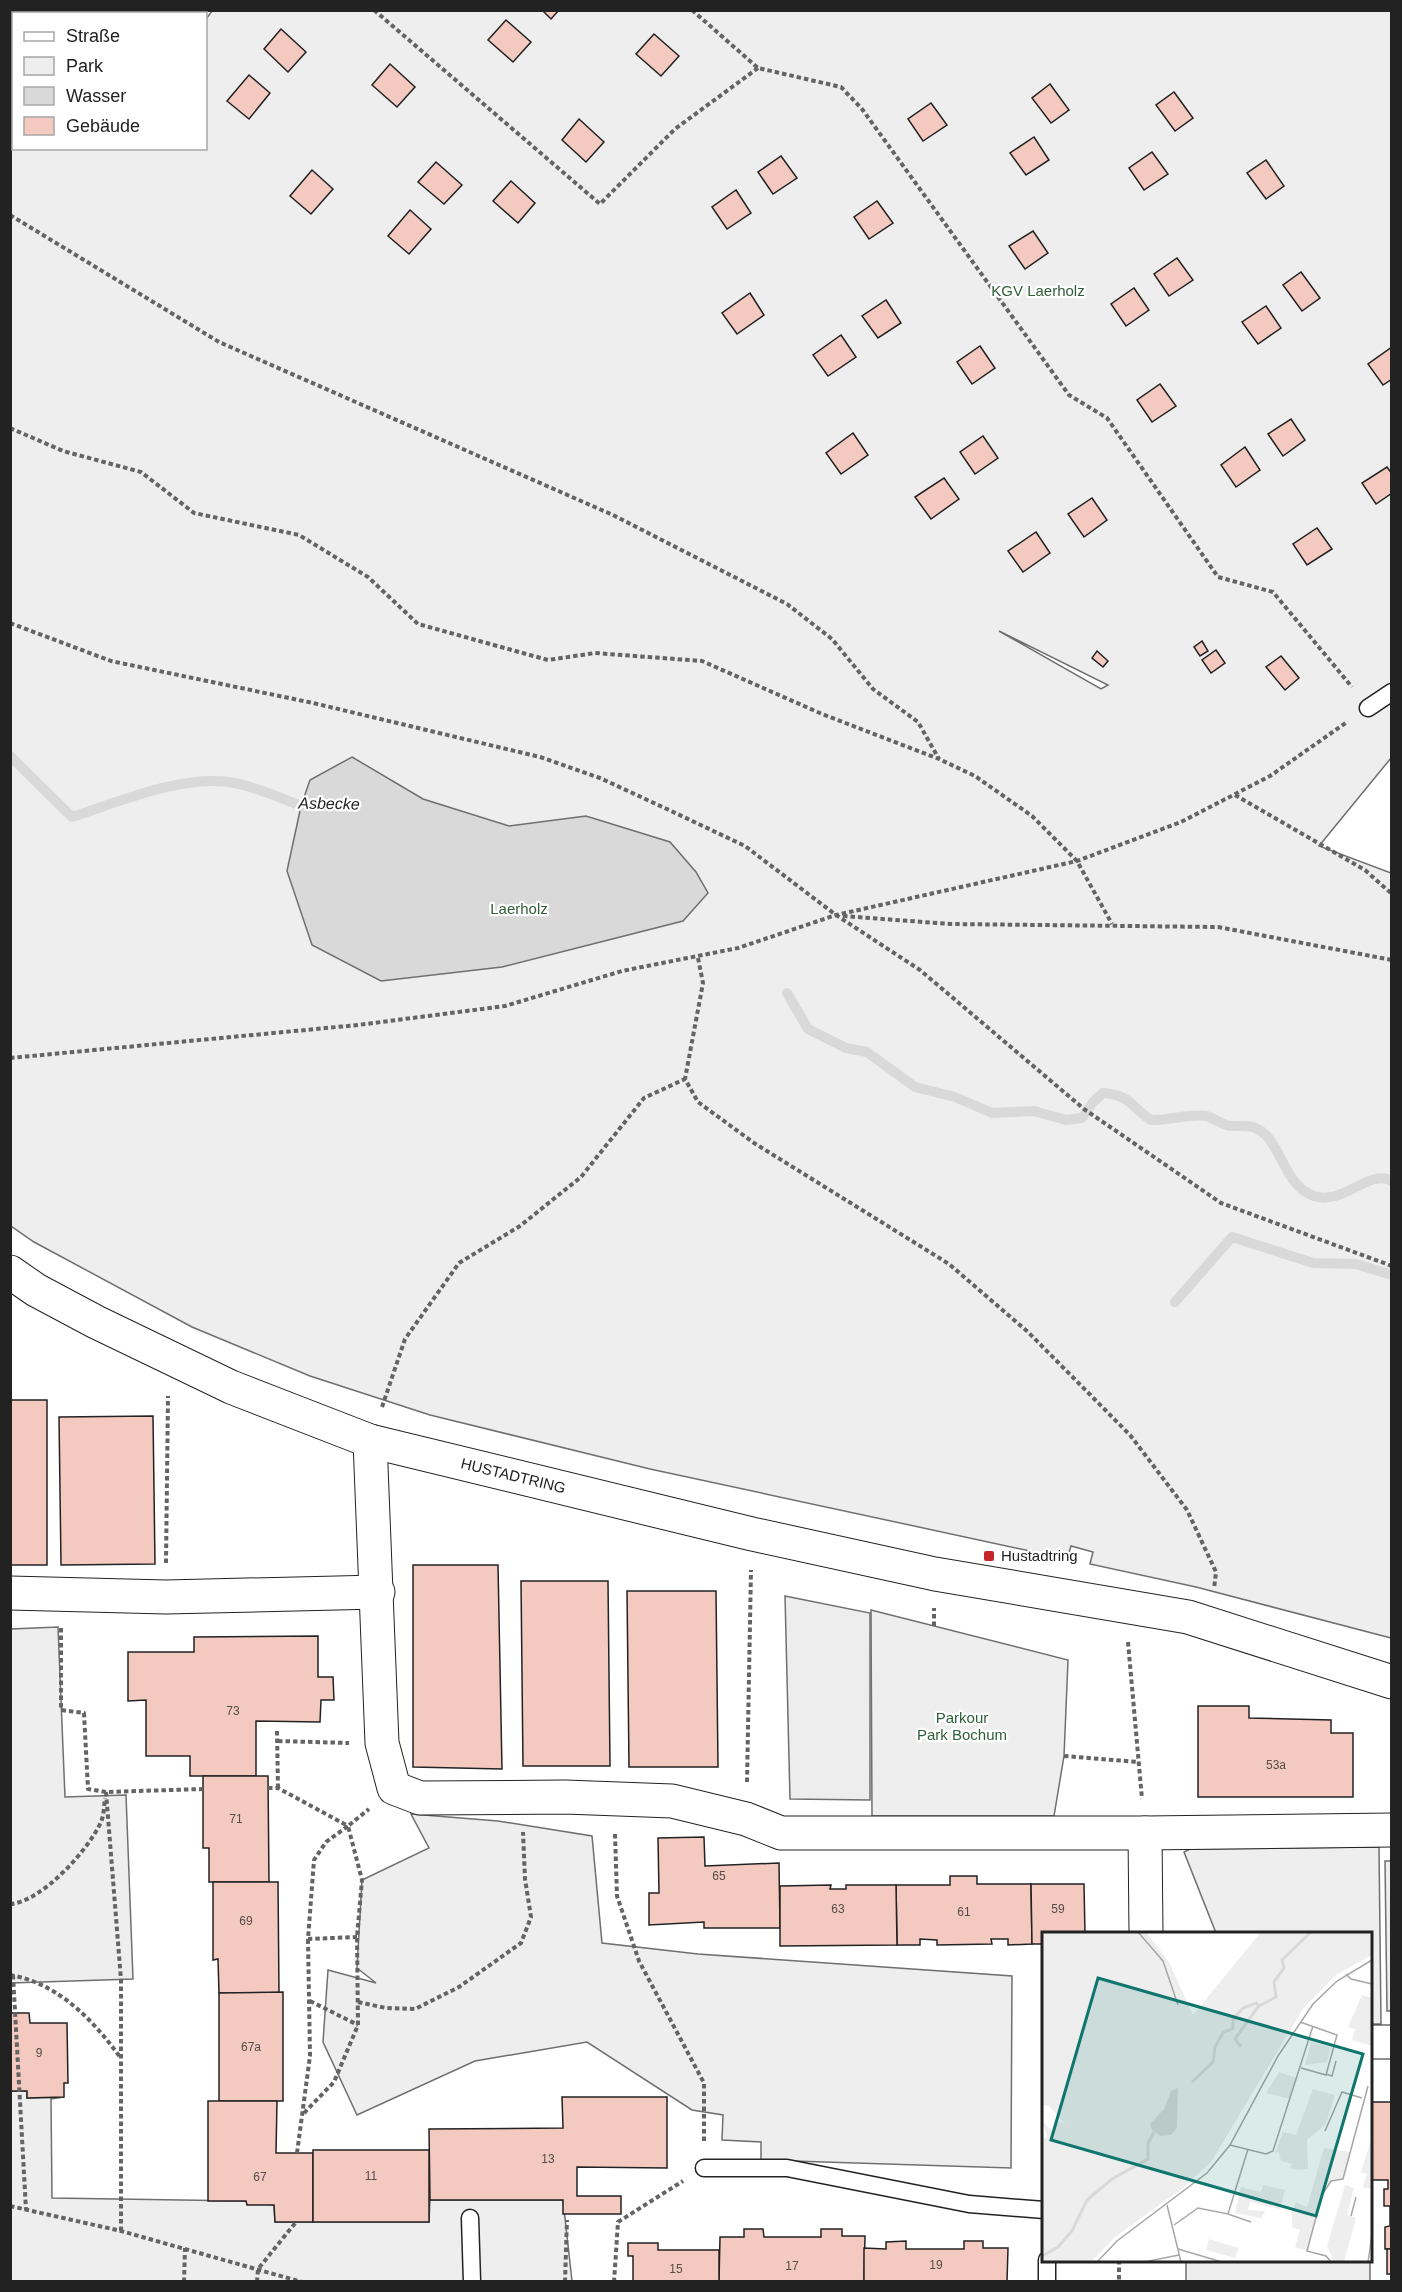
<svg xmlns="http://www.w3.org/2000/svg" width="1402" height="2292" font-family="Helvetica,sans-serif">
  <style>
    .green { fill: #eee; stroke: #6f6f6f; stroke-width: 1.5; fill-rule: evenodd }
    .parking { fill: #ededed; stroke: #6f6f6f; stroke-width: 1.5 }
    .water { fill: #d9d9d9; stroke: #6f6f6f; stroke-width: 1.5 }
    .lines { fill: none; stroke-linecap: round; stroke-linejoin: round }
    .stream { stroke: #d9d9d9; stroke-width: 10 }
    .building { fill: #f3c9c0; stroke: #222; stroke-width: 1.5 }
    .lane-casing { stroke: #222; stroke-width: 19 }
    .street-casing { stroke: #222; stroke-width: 35 }
    .secondary-casing { stroke: #222; stroke-width: 35 }
    .path { stroke: #646464; stroke-width: 4; stroke-dasharray: 4.5 3; stroke-linecap: butt }
    .lane { stroke: #fff; stroke-width: 16 }
    .street { stroke: #fff; stroke-width: 33 }
    .secondary { stroke: #fff; stroke-width: 33 }
    .poi-dot { fill: #c62828; stroke: #fff; stroke-width: 2 }
    .labels { text-anchor: middle; stroke-width: 4.5; stroke-linejoin: round; paint-order: stroke }
    .number-label { font-size: 12px; fill: #564c4a }
    .park-label { font-size: 15px; fill: #2f5e38; stroke: #fff }
    .street-label { font-size: 15px; fill: #222; stroke: #fff }
    .poi-label { font-size: 15px; fill: #222; stroke: #fff; text-anchor: start }
    .water-label { font-size: 16px; font-style: italic; fill: #222; stroke: #fff }
    .inset-river { fill: none; stroke: #d9d9d9; stroke-width: 3 }
    .inset-road { fill: none; stroke: #a7a7a7; stroke-width: 1.5 }
    .view { fill: #0f766e; fill-opacity: 0.15; stroke: #0f766e; stroke-width: 3 }
    .inset-edge { fill: none; stroke: #222; stroke-width: 3 }
  </style>
  <rect width="100%" height="100%" fill="#fff"/>
  <!-- green -->
  <g class="green">
    <path d="M102,10L106,13L14,14V148H206V19L212,11H1391V758L1319,846L1391,873V1638L1196,1587L1090,1564L1093,1552L1071,1546L1067,1559L650,1469L430,1415L310,1376L192,1327L34,1242L11,1226L10,11ZM999,631L1108,685L1101,689Z"/>
    <path d="M871,1610L1068,1660L1064,1756L1054,1816H872Z"/>
    <path d="M58,1627L65,1797L126,1795L133,1979L11,1983V1629Z"/>
    <path d="M411,1814L498,1821L592,1836L602,1943L698,1954L1012,1976L1011,2168L761,2160V2142L722,2140L723,2115L692,2110L587,2042L475,2061L357,2115L323,2042L328,1970L376,1983L357,1968L362,1880L429,1848Z"/>
    <path d="M1379,1847L1381,2024H1371L1370,1934L1216,1933L1184,1852L1190,1849Z"/>
    <path d="M10,2091H27V2098L64,2097L51,2099L52,2198L246,2201L274,2205L275,2222H429L430,2200H563L572,2281H11Z"/>
  </g>
  <!-- parking -->
  <g class="parking">
    <path d="M785,1596L870,1613V1800L790,1799Z"/>
    <path d="M1385,1861H1392L1391,2011H1387Z"/>
    <rect x="1186" y="2261" width="184" height="20"/>
  </g>
  <!-- water -->
  <path class="water" d="M352,757L423,799L509,826L586,816L670,842L696,872L708,893L683,921L502,967L381,981L312,945L287,871L301,806L310,780Z"/>
  <g class="lines">
    <!-- stream -->
    <g class="stream">
      <path d="M10,756L72,817C119,802 185,773 235,783C258,788 279,797 301,806L312,805"/>
      <path d="M787,993L808,1029L846,1048L867,1052L915,1087L955,1097L992,1113L1034,1111L1066,1120L1082,1118L1093,1102L1103,1093C1131,1095 1131,1107 1151,1120C1168,1121 1189,1113 1206,1116C1215,1118 1223,1126 1232,1126C1245,1126 1255,1124 1266,1135C1283,1153 1287,1187 1314,1196C1343,1206 1369,1168 1392,1181"/>
      <path d="M1175,1302L1232,1237L1313,1263L1356,1264L1392,1275"/>
    </g>
  </g>
  <!-- building -->
  <g class="building">
    <path d="M542,10H559L551,19Z"/>
    <path d="M506,20L531,42L513,62L488,40Z"/>
    <path d="M281,29L306,52L288,72L264,49Z"/>
    <path d="M654,34L679,56L661,76L636,54Z"/>
    <path d="M390,64L415,87L397,107L372,85Z"/>
    <path d="M249,75L270,93L249,119L227,101Z"/>
    <path d="M1050,84L1069,110L1051,123L1032,98Z"/>
    <path d="M1174,92L1193,118L1175,131L1156,105Z"/>
    <path d="M931,103L947,125L923,141L908,119Z"/>
    <path d="M579,119L604,142L586,162L562,140Z"/>
    <path d="M1034,137L1049,160L1026,175L1010,153Z"/>
    <path d="M1152,152L1168,174L1144,190L1129,168Z"/>
    <path d="M781,156L797,178L773,194L758,172Z"/>
    <path d="M1266,160L1284,186L1266,199L1247,173Z"/>
    <path d="M436,162L462,185L444,204L418,182Z"/>
    <path d="M312,170L333,189L311,214L290,196Z"/>
    <path d="M511,181L535,203L518,223L493,201Z"/>
    <path d="M736,190L751,213L727,229L712,207Z"/>
    <path d="M877,201L893,223L869,239L854,217Z"/>
    <path d="M410,210L431,229L409,254L388,236Z"/>
    <path d="M1033,231L1048,253L1025,269L1009,246Z"/>
    <path d="M1177,258L1193,280L1169,296L1154,274Z"/>
    <path d="M1301,272L1320,298L1302,311L1283,285Z"/>
    <path d="M1134,288L1149,310L1126,326L1111,304Z"/>
    <path d="M750,293L764,315L737,334L722,313Z"/>
    <path d="M886,300L901,323L878,338L862,316Z"/>
    <path d="M1266,306L1281,328L1258,344L1242,322Z"/>
    <path d="M841,335L856,357L828,376L813,355Z"/>
    <path d="M980,346L995,368L972,384L957,362Z"/>
    <path d="M1392,347V379L1383,385L1368,364Z"/>
    <path d="M1160,384L1176,406L1152,422L1137,400Z"/>
    <path d="M1291,419L1305,440L1283,456L1268,434Z"/>
    <path d="M853,433L868,455L841,474L826,453Z"/>
    <path d="M983,436L998,458L975,474L960,452Z"/>
    <path d="M1245,447L1260,470L1236,487L1221,465Z"/>
    <path d="M1387,467L1392,474V493L1376,504L1362,483Z"/>
    <path d="M944,478L959,499L931,519L915,497Z"/>
    <path d="M1092,498L1107,520L1084,537L1068,514Z"/>
    <path d="M1317,528L1332,549L1307,565L1293,544Z"/>
    <path d="M1036,532L1050,553L1023,572L1008,551Z"/>
    <path d="M1202,641L1208,651L1200,656L1194,647Z"/>
    <path d="M1216,650L1225,663L1211,673L1202,660Z"/>
    <path d="M1097,651L1108,661L1103,667L1092,658Z"/>
    <path d="M1281,656L1299,678L1285,690L1266,667Z"/>
    <rect x="10" y="1400" width="37" height="165"/>
    <path d="M153,1416L155,1564L61,1565L59,1417Z"/>
    <path d="M413,1565H498L502,1769L413,1767Z"/>
    <path d="M521,1581H608L610,1766H523Z"/>
    <path d="M627,1591H716L718,1767H629Z"/>
    <path d="M318,1636V1677H333L334,1700H321L320,1722L256,1721V1776H190V1756H146V1700L128,1701V1652H194V1637Z"/>
    <path d="M1198,1706H1249V1718L1331,1720V1733H1353V1797H1198Z"/>
    <path d="M203,1776H268L269,1882H209V1848H203Z"/>
    <path d="M704,1837L705,1866L779,1863L780,1928H704V1922L649,1925V1893H659L658,1838Z"/>
    <path d="M950,1876H977V1884H1031L1032,1944L1008,1945V1939H991L992,1944L937,1945V1940L920,1939V1945H897L896,1885H950Z"/>
    <path d="M213,1882H278L279,1993H219L218,1959L213,1960Z"/>
    <path d="M1031,1884H1084L1085,1934H1044V1944H1032Z"/>
    <path d="M831,1885L830,1889H846V1885H896L897,1945L780,1946V1886Z"/>
    <path d="M283,1992V2101H219V1993Z"/>
    <path d="M10,2013H29L30,2023H67L68,2083H64V2097L27,2098V2091H10Z"/>
    <path d="M562,2097H667V2168L577,2167V2196H621V2214H563V2200H430L429,2129L563,2128Z"/>
    <path d="M208,2101H277L276,2153H313V2222H275L274,2205H247L246,2201H208Z"/>
    <path d="M1370,2102H1392V2249H1385V2227L1390,2226V2206H1384V2189H1388V2180H1370Z"/>
    <rect x="313" y="2150" width="116" height="72"/>
    <path d="M744,2229H763L764,2237H821V2229H842V2236H865L864,2282H719L720,2237H744Z"/>
    <path d="M906,2241V2249H964V2241H983V2248H1008L1007,2282H864V2248L886,2249V2242Z"/>
    <path d="M628,2243H658V2250H719V2282H633V2256H628Z"/>
    <rect x="1387" y="2249" width="5" height="25"/>
  </g>
  <g class="lines">
    <!-- lane casing -->
    <g class="lane-casing">
      <g id="lane">
        <path d="M1368,708L1392,692"/>
        <path d="M704,2168H787L969,2204L1044,2210"/>
        <path d="M470,2218L472,2282"/>
        <path d="M1047,2282V2260"/>
      </g>
    </g>
    <!-- street casing -->
    <g class="street-casing">
      <g id="street">
        <path d="M370,1441L382,1743L394,1788L420,1798L565,1797L672,1801L746,1819L781,1833H1145L1392,1830"/>
        <path d="M10,1593L166,1597L378,1592"/>
        <path d="M1145,1833L1146,1934"/>
        <path d="M1370,2042H1392"/>
      </g>
    </g>
    <!-- secondary casing -->
    <g class="secondary-casing">
      <g id="secondary">
        <path id="s1" d="M10,1272L36,1290L96,1322L231,1387L370,1441L752,1534L935,1574L1188,1617L1392,1682"/>
      </g>
    </g>
    <!-- path -->
    <g class="path">
      <path d="M374,10L600,204L675,129L758,68"/>
      <path d="M692,10L758,68L841,87L862,109L1069,395L1107,418L1218,577L1273,592L1352,687"/>
      <path d="M10,215L219,342L613,515L787,604L832,639L873,689L918,722L939,759"/>
      <path d="M10,428L63,451L141,472L194,513L299,535L368,577L418,624L548,660L595,653L702,661L822,714L939,759L975,776L1032,816L1077,861L1112,924"/>
      <path d="M10,623L111,661L313,703L540,757L600,778L669,810L745,846L836,915L920,970L1084,1109L1221,1203L1392,1266"/>
      <path d="M1235,795L1365,870L1392,894"/>
      <path d="M843,916L950,924L1218,927L1392,960"/>
      <path d="M698,958L703,983L685,1079L698,1102L754,1143L949,1264L1028,1332L1130,1435L1187,1510L1216,1572L1214,1589"/>
      <path d="M10,1058L358,1025L505,1006L622,971L738,948L836,915L1077,861L1181,822L1270,776L1347,722"/>
      <path d="M382,1407L405,1339L459,1263L520,1226L581,1177L644,1098L685,1079"/>
      <path d="M166,1563L168,1396"/>
      <path d="M934,1626V1608"/>
      <path d="M61,1628V1710L84,1713L88,1789L106,1792L203,1789"/>
      <path d="M1128,1642L1142,1799"/>
      <path d="M277,1731L278,1788"/>
      <path d="M278,1741L349,1743"/>
      <path d="M1064,1756L1138,1762"/>
      <path d="M747,1782L751,1570"/>
      <path d="M268,1788H278L348,1826L326,1842L314,1860L308,1939L357,1937"/>
      <path d="M106,1792L121,1980V2231"/>
      <path d="M615,1834L617,1896L639,1961L704,2083V2143"/>
      <path d="M10,1904C42,1902 89,1849 101,1822C104,1815 104,1806 105,1798"/>
      <path d="M10,1975C58,1983 93,2020 120,2057"/>
      <path d="M13,1975L26,2210"/>
      <path d="M310,2001L358,2025"/>
      <path d="M358,2002L386,2008L415,2009L459,1987L521,1943L531,1917L525,1879L523,1832"/>
      <path d="M304,2113L334,2082L358,2025L357,1937L362,1880L348,1826L369,1809"/>
      <path d="M297,2153L310,2056L308,1939"/>
      <path d="M10,2206L121,2231L302,2282"/>
      <path d="M1119,2260V2282"/>
      <path d="M184,2282L185,2248"/>
      <path d="M257,2282L258,2269L296,2222"/>
      <path d="M565,2282L567,2220"/>
      <path d="M614,2282L618,2222L683,2181"/>
    </g>
    <!-- lane -->
    <use href="#lane" class="lane"/>
    <!-- street -->
    <use href="#street" class="street"/>
    <!-- secondary -->
    <use href="#secondary" class="secondary"/>
  </g>
  <!-- markers -->
  <rect class="poi-dot" x="983" y="1550" width="12" height="12" rx="3"/>
  <g class="labels">
    <!-- number labels -->
    <g class="number-label">
      <text x="233" y="1715">73</text>
      <text x="1276" y="1769">53a</text>
      <text x="236" y="1823">71</text>
      <text x="719" y="1880">65</text>
      <text x="838" y="1913">63</text>
      <text x="1058" y="1913">59</text>
      <text x="964" y="1916">61</text>
      <text x="246" y="1925">69</text>
      <text x="251" y="2051">67a</text>
      <text x="39" y="2057">9</text>
      <text x="548" y="2163">13</text>
      <text x="371" y="2180">11</text>
      <text x="260" y="2181">67</text>
      <text x="936" y="2269">19</text>
      <text x="792" y="2270">17</text>
      <text x="676" y="2273">15</text>
    </g>
    <!-- park labels -->
    <g class="park-label">
      <text x="1038" y="296">KGV Laerholz</text>
      <text x="519" y="914">Laerholz</text>
      <text x="962" y="1723">Parkour<tspan x="962" dy="17">Park Bochum</tspan></text>
    </g>
    <!-- street labels -->
    <g class="street-label">
      <text dy="5" stroke="none"><textPath href="#s1" startOffset="546">HUSTADTRING</textPath></text>
    </g>
    <!-- poi labels -->
    <g class="poi-label">
      <text x="1001" y="1561">Hustadtring</text>
    </g>
    <!-- water labels -->
    <g class="water-label">
      <text transform="translate(329 803) rotate(1)" y="6">Asbecke</text>
    </g>
  </g>
  <!-- overview -->
  <g transform="translate(1042 1932)">
    <rect width="330" height="330" fill="#fff"/>
    <path d="M0,0H104L127,30L151,83L219,0H330V23L294,43L261,77L169,230L142,255L73,305L49,330H0V209L5,204L0,189L10,199L17,189L23,192L7,174L0,173ZM320,63L330,66V114L310,108L313,97L306,95ZM269,110L289,115L285,130L263,133ZM237,140L254,146L248,167L224,161ZM271,157L293,163L284,192L265,208L266,237L256,238L248,236L250,232L239,229L237,220L233,221L241,200L254,203ZM330,205V257L321,255L325,242L319,240ZM282,216L309,220L301,247H293L284,255L265,319L253,315L258,298L250,295V281L254,270L265,275ZM221,253L243,258L238,277L208,270L206,278L223,279L220,286L193,281L199,255L219,260ZM303,253L312,256L305,283L314,286L302,330H292L285,314ZM167,307L197,316L193,326L164,318Z" fill="#eee"/>
    <path d="M136,156L135,196L129,203L119,204L110,198L108,192L122,177L129,159Z" fill="#d9d9d9"/>
    <path class="inset-river" d="M199,115L193,107L216,75M150,150L171,130L173,115L181,101L191,96V87L201,76L214,71L217,74L234,65L232,50L242,36L240,28L269,0M0,324L16,315L30,299L45,268L70,247L106,227V211L112,200"/>
    <path class="inset-road" d="M96,0L121,29L136,73M304,42L309,47L330,52M258,90L295,103L284,143L259,136M284,142L290,144L294,129M283,199L300,160L320,166M188,213L224,222L231,219L271,94M125,273L139,330M186,282L209,290M309,284L314,265M132,293L156,276L186,282L206,217M136,317L180,330M55,330L75,309L165,241L188,213L236,124L271,72L295,49L330,28M102,330L137,323M289,330L284,324L265,319L280,263L289,249L301,247L326,154M326,330L330,303"/>
    <path class="view" d="M56,46L321,122L274,284L9,208Z"/>
    <rect width="330" height="330" class="inset-edge"/>
  </g>
  <!-- border -->
  <rect width="1402" height="2292" fill="none" stroke="#222222" stroke-width="24"/>
  <!-- legend -->
  <rect x="12" y="12" width="195" height="138" fill="#ffffff" stroke="#a7a7a7" stroke-width="1.5"/>
  <rect x="24" y="32" width="30" height="9" fill="#ffffff" stroke="#a7a7a7" stroke-width="1.5"/>
  <text x="66" y="42" font-size="18" fill="#222222">Straße</text>
  <rect x="24" y="57" width="30" height="18" fill="#eeeeee" stroke="#a7a7a7" stroke-width="1.5"/>
  <text x="66" y="72" font-size="18" fill="#222222">Park</text>
  <rect x="24" y="87" width="30" height="18" fill="#d9d9d9" stroke="#a7a7a7" stroke-width="1.5"/>
  <text x="66" y="102" font-size="18" fill="#222222">Wasser</text>
  <rect x="24" y="117" width="30" height="18" fill="#f3c9c0" stroke="#a7a7a7" stroke-width="1.5"/>
  <text x="66" y="132" font-size="18" fill="#222222">Gebäude</text>
</svg>
